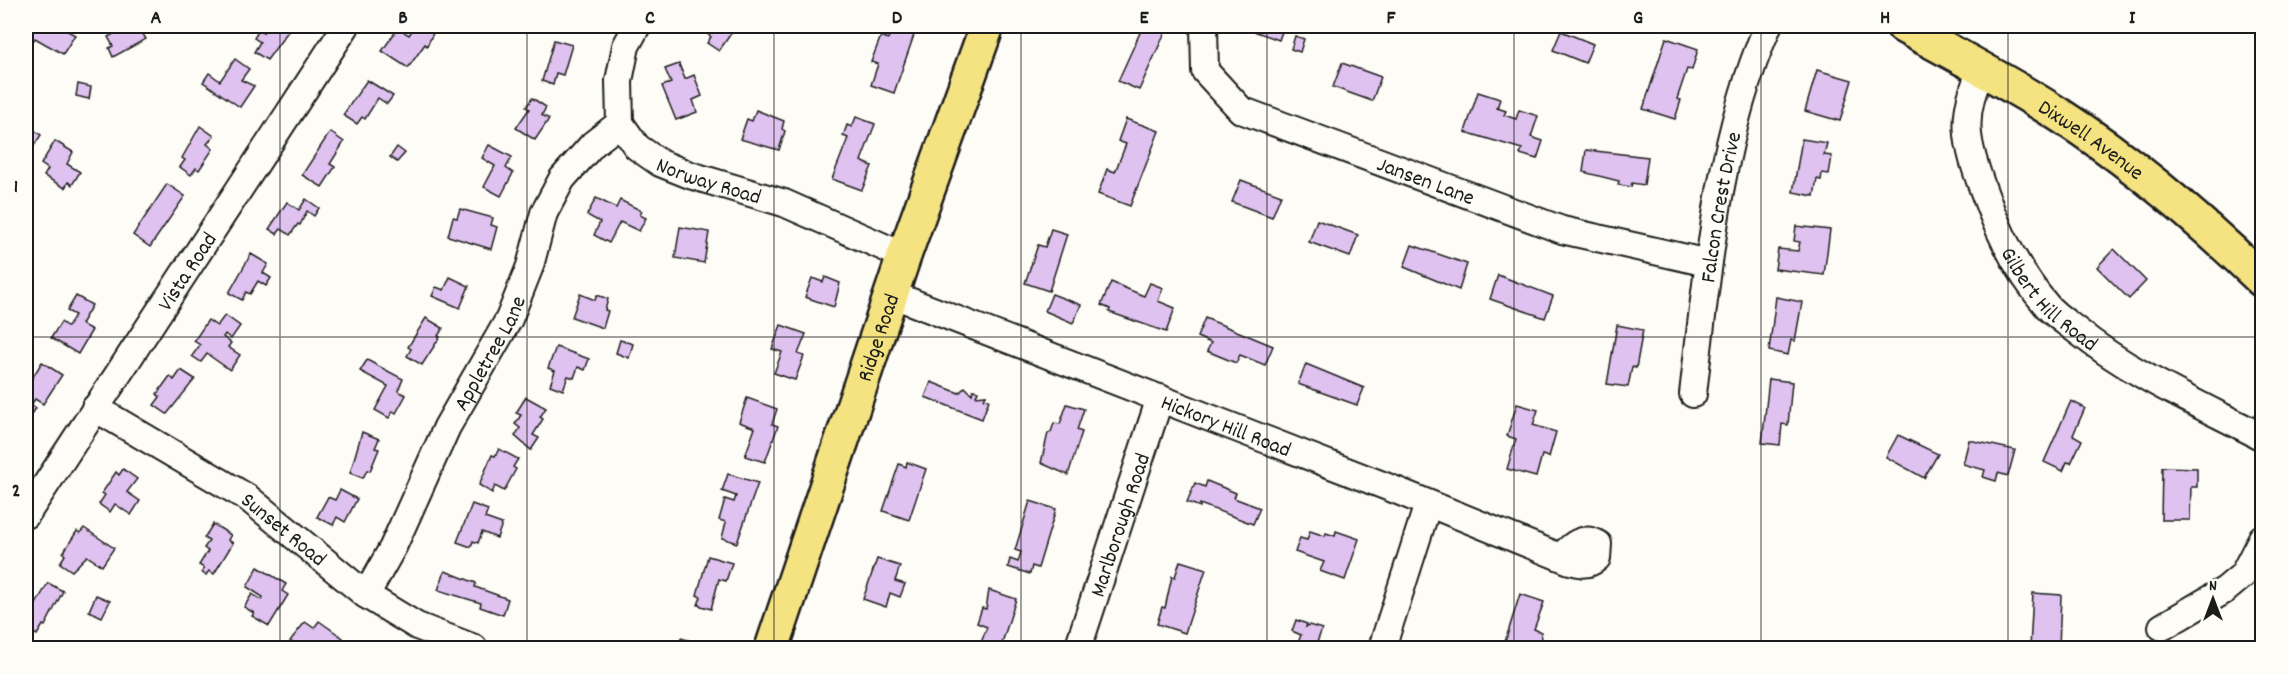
<svg xmlns="http://www.w3.org/2000/svg" width="2288" height="674" font-family="Dekko,sans-serif">
  <style>
    .building { fill: #dfc2ef; stroke: #1c1c1c; stroke-width: 1.5 }
    .lines { fill: none; stroke-linecap: round; stroke-linejoin: round }
    .minor-casing { stroke: #1c1c1c; stroke-width: 30 }
    .major-casing { stroke: #1c1c1c; stroke-width: 38 }
    .minor { stroke: #fdfcf7; stroke-width: 26 }
    .major { stroke: #f5e382; stroke-width: 33 }
    .grid { fill: none; stroke: #1c1c1c; stroke-width: 1.5; stroke-opacity: 0.55 }
    .labels { text-anchor: middle; stroke-width: 4.5; stroke-linejoin: round; paint-order: stroke }
    .street-label { font-size: 22px; fill: #1c1c1c; stroke: #fdfcf7 }
    .neatline { fill: none; stroke: #1c1c1c; stroke-width: 2 }
    .grid-label { font-size: 20px; text-anchor: middle; font-weight: bold; fill: #1c1c1c }
  </style>
  <rect width="100%" height="100%" fill="#fdfcf7"/>
  <filter id="ink" filterUnits="userSpaceOnUse"><feTurbulence type="fractalNoise" baseFrequency=".0167" numOctaves="2"/><feDisplacementMap in="SourceGraphic" scale="12" xChannelSelector="R" yChannelSelector="G"/><feConvolveMatrix kernelMatrix="1 2 1 2 8 2 1 2 1" color-interpolation-filters="sRGB"/></filter>
  <g filter="url(#ink)">
    <!-- building -->
    <g class="building">
      <path d="M35,26L45,28L47,26H59L75,35L63,54L35,38L33,41L27,38Z"/>
      <path d="M128,26H138L146,39L113,57L109,48L113,46L108,37Z"/>
      <path d="M267,26H282L289,30L267,60L254,52L260,42L254,38L259,30L263,33Z"/>
      <path d="M415,26H430L435,29L427,46L425,44L408,68L382,51L398,28L409,35Z"/>
      <path d="M712,26H740L738,28L736,26L719,51L707,43L711,37L706,33Z"/>
      <path d="M1143,26H1168L1139,90L1118,81Z"/>
      <path d="M1249,26H1284L1279,40L1248,29Z"/>
      <path d="M892,27L914,35L894,93L871,85L878,64L871,62L881,36L888,39Z"/>
      <path d="M1561,31L1593,44L1585,63L1553,50Z"/>
      <path d="M1295,36L1304,39L1300,52L1291,49Z"/>
      <path d="M1666,38L1698,49L1692,70L1687,69L1677,99L1681,100L1675,119L1643,109Z"/>
      <path d="M554,40L572,45L563,75L556,73L553,85L542,81Z"/>
      <path d="M235,59L249,69L241,80L254,86L240,107L203,82L209,73L220,81Z"/>
      <path d="M1342,63L1381,77L1372,101L1333,87Z"/>
      <path d="M679,64L685,79L694,75L702,96L693,100L697,112L676,120L662,86L671,83L665,69Z"/>
      <path d="M1817,70L1852,80L1840,121L1805,111Z"/>
      <path d="M367,80L393,96L387,104L378,98L365,119L362,117L357,124L343,115Z"/>
      <path d="M78,84L91,87L89,99L76,96Z"/>
      <path d="M1478,92L1500,99L1497,108L1506,111L1504,115L1516,119L1519,110L1538,116L1531,137L1543,141L1537,159L1520,154L1522,149L1465,132Z"/>
      <path d="M532,98L546,107L542,115L549,119L535,140L516,128L529,109L526,107Z"/>
      <path d="M756,110L784,121L782,129L785,131L779,150L740,139L747,119L752,121Z"/>
      <path d="M856,117L875,124L861,161L872,166L862,190L832,179L848,138L843,136L847,125L852,127Z"/>
      <path d="M1126,119L1159,131L1130,206L1098,194L1107,169L1115,172L1126,144L1118,141Z"/>
      <path d="M200,126L214,136L207,144L213,149L199,170L196,168L191,175L180,167L185,160L182,158Z"/>
      <path d="M31,128L41,135L26,158V130L29,132Z"/>
      <path d="M330,132L344,142L330,164L335,167L322,187L302,175Z"/>
      <path d="M1802,139L1827,143L1824,155L1832,156L1829,174L1822,173L1821,180L1817,179L1814,196L1793,192Z"/>
      <path d="M55,141L73,152L67,164L80,172L72,185L68,182L65,188L44,176L48,169L41,164Z"/>
      <path d="M489,145L512,157L506,168L513,173L501,196L484,187L495,166L482,158Z"/>
      <path d="M397,147L405,153L397,162L390,157Z"/>
      <path d="M1586,150L1648,157L1644,185L1632,183L1631,187L1618,185L1619,181L1583,172Z"/>
      <path d="M1241,180L1281,195L1272,217L1232,202Z"/>
      <path d="M167,184L185,196L150,247L133,235Z"/>
      <path d="M596,198L616,208L620,200L642,211L640,215L646,218L639,231L620,222L609,243L594,235L600,222L587,215Z"/>
      <path d="M306,199L319,208L314,216L307,211L300,225L298,224L290,235L281,229L277,234L269,229L287,202L299,210Z"/>
      <path d="M460,209L493,218L491,225L497,227L491,249L448,236L453,217L457,218Z"/>
      <path d="M1317,220L1358,235L1350,257L1309,242Z"/>
      <path d="M1796,226L1830,230L1824,275L1775,269L1778,249L1798,251L1800,242L1794,241Z"/>
      <path d="M680,227L709,232L704,263L675,258Z"/>
      <path d="M1051,229L1067,234L1049,291L1025,283L1038,245L1045,247Z"/>
      <path d="M1412,245L1467,264L1459,290L1404,267Z"/>
      <path d="M2114,249L2146,281L2129,299L2097,267Z"/>
      <path d="M251,254L268,264L263,273L271,278L266,286L258,281L250,294L246,292L242,300L229,293Z"/>
      <path d="M1498,275L1553,296L1545,318L1490,299Z"/>
      <path d="M450,277L469,286L460,308L432,296L436,287L444,290Z"/>
      <path d="M825,277L840,283L834,307L805,297L812,278L823,282Z"/>
      <path d="M1111,282L1144,296L1150,283L1163,288L1158,301L1175,308L1166,332L1109,312L1110,309L1101,305Z"/>
      <path d="M580,294L595,300L597,295L608,299L605,310L608,311L603,328L572,317Z"/>
      <path d="M1052,294L1081,305L1073,323L1045,311Z"/>
      <path d="M76,296L92,305L81,324L92,330L78,354L51,338L61,322L68,327L75,315L67,311Z"/>
      <path d="M1776,297L1802,302L1795,341L1791,340L1788,355L1769,351Z"/>
      <path d="M225,315L240,326L231,339L225,334L223,337L231,343L228,347L240,355L230,370L207,354L201,362L192,356L200,345L194,341L208,320L217,326Z"/>
      <path d="M426,318L443,328L438,336L440,337L422,365L407,356L411,349L408,347Z"/>
      <path d="M1205,318L1273,346L1265,365L1240,355L1236,363L1207,351L1211,343L1197,337Z"/>
      <path d="M781,325L806,334L798,354L804,356L795,380L774,373L782,352L772,349Z"/>
      <path d="M1617,325L1643,330L1636,368L1632,367L1628,387L1607,384Z"/>
      <path d="M620,340L633,344L629,358L616,353Z"/>
      <path d="M556,347L589,359L585,370L578,367L574,378L568,376L563,390L550,385L555,371L548,368Z"/>
      <path d="M367,360L403,379L398,391L406,395L396,413L393,411L389,418L375,410L388,386L360,371Z"/>
      <path d="M42,362L62,375L43,404L35,399L31,405L36,408L29,419L26,416V388Z"/>
      <path d="M1306,364L1364,388L1357,405L1298,384Z"/>
      <path d="M181,370L195,379L167,414L154,405L160,397L157,394L170,376L174,380Z"/>
      <path d="M1769,379L1792,382L1788,425L1782,424L1780,445L1762,443Z"/>
      <path d="M931,382L959,393L965,387L972,394L973,390L978,391L976,396L986,395L984,399L989,400L982,419L925,397Z"/>
      <path d="M526,397L546,408L540,417L543,419L533,435L539,438L531,450L515,436L520,428L515,424L521,415L516,413Z"/>
      <path d="M747,398L777,409L772,424L778,426L765,462L745,456L755,428L739,422Z"/>
      <path d="M2071,401L2085,408L2073,435L2082,440L2071,463L2067,462L2063,471L2044,462Z"/>
      <path d="M1067,404L1084,409L1077,430L1082,432L1068,475L1041,463L1048,433L1051,432L1054,423L1060,424Z"/>
      <path d="M1517,404L1538,410L1533,425L1556,432L1549,457L1542,455L1536,477L1507,469L1516,439L1507,436Z"/>
      <path d="M362,432L379,439L375,448L379,449L370,471L367,470L363,478L350,473Z"/>
      <path d="M1898,435L1938,454L1924,478L1886,457Z"/>
      <path d="M1969,440L2015,450L2008,476L1998,473L1996,481L1983,477L1985,470L1963,464Z"/>
      <path d="M499,449L518,459L513,467L516,469L504,491L495,486L492,493L479,485L492,455L495,456Z"/>
      <path d="M907,462L926,469L909,520L883,511L899,464L906,467Z"/>
      <path d="M2162,467L2197,468V487H2191L2190,520H2161Z"/>
      <path d="M123,469L137,479L127,492L140,501L131,515L115,504L110,512L99,504L105,495L102,493L116,472L119,475Z"/>
      <path d="M728,474L758,483L737,543L722,538L726,522L719,520L725,499L734,502L736,496L722,491Z"/>
      <path d="M1207,481L1236,493L1234,498L1260,508L1253,524L1200,504V507L1187,502L1195,483L1205,487Z"/>
      <path d="M340,490L357,499L345,522L337,517L333,525L317,517L328,497L335,500Z"/>
      <path d="M1030,501L1056,509L1038,568L1032,566L1030,574L1008,567L1010,559L1018,562L1021,552L1015,550Z"/>
      <path d="M472,504L488,510L485,518L502,524L497,538L482,532L478,543L473,541L471,547L457,542Z"/>
      <path d="M213,524L231,535L228,540L233,543L214,574L209,571L206,575L202,573L204,568L199,565L208,551L204,548L209,541L204,538Z"/>
      <path d="M84,528L114,548L102,566L87,556L72,571L60,563L65,555L63,553L77,531L80,533Z"/>
      <path d="M1310,531L1325,536L1326,533L1335,536L1336,531L1359,539L1345,580L1320,571L1324,562L1295,552L1300,538L1307,540Z"/>
      <path d="M708,556L732,563L726,581L719,579L711,609L698,605L701,597L697,595Z"/>
      <path d="M877,559L900,566L895,581L905,584L900,597L890,593L886,607L863,599Z"/>
      <path d="M1180,561L1206,569L1185,633L1157,624L1162,607L1165,608L1172,576L1175,577Z"/>
      <path d="M258,567L286,584L282,591L288,595L269,626L252,616L254,613L244,607L252,594L262,600L263,597L247,587Z"/>
      <path d="M445,571L476,583L475,587L508,599L503,615L480,607L481,603L438,590Z"/>
      <path d="M48,583L63,591L45,626L43,625L37,635L26,629L31,620L28,618Z"/>
      <path d="M989,590L1016,599L1002,643L1013,646L1012,648H979L987,627L977,623L982,608L986,609Z"/>
      <path d="M2033,593L2061,595L2059,648H2030Z"/>
      <path d="M1520,594L1544,602L1534,629L1541,632L1542,639L1537,648H1515L1504,645Z"/>
      <path d="M96,595L110,601L102,617L89,611Z"/>
      <path d="M1296,620L1307,624L1306,627L1309,625L1322,629L1316,645L1319,648H1296L1301,635L1292,631Z"/>
      <path d="M319,621L343,638L336,648H300L290,641L305,622L314,628Z"/>
      <path d="M681,638L701,644L700,648H678Z"/>
    </g>
    <g class="lines">
      <!-- minor casing -->
      <g class="minor-casing">
        <g id="minor">
          <path id="s1" d="M637,26L626,46L619,81L620,123L637,147L660,163L690,175L784,203L904,256"/>
          <path id="s2" d="M1204,26L1205,71L1241,110L1562,230L1708,263"/>
          <path id="s3" d="M1982,69C1959,116 1966,144 1984,192C1999,234 2018,273 2048,307C2056,316 2067,323 2076,330C2132,375 2199,404 2262,437"/>
          <path id="s4" d="M891,294L1398,491L1570,561C1581,564 1588,566 1597,558L1598,544C1583,535 1572,545 1562,556"/>
          <path id="s5" d="M1693,394C1707,273 1719,137 1768,26"/>
          <path id="s6" d="M95,408L248,498L366,595L417,626L474,648"/>
          <path id="s7" d="M26,515L346,26"/>
          <path id="s8" d="M366,595L393,547L447,427L509,319L530,266L544,213L562,179L593,144L620,123"/>
          <path d="M2162,627L2225,590L2243,575L2262,538"/>
          <path id="s9" d="M1078,648L1160,398"/>
          <path d="M1382,648L1428,504"/>
        </g>
      </g>
      <!-- major casing -->
      <g class="major-casing">
        <g id="major">
          <path id="s10" d="M1903,26C1956,55 2010,83 2061,116C2134,163 2200,220 2262,280"/>
          <path id="s11" d="M772,648L904,256L987,26"/>
        </g>
      </g>
      <!-- minor -->
      <use href="#minor" class="minor"/>
      <!-- major -->
      <use href="#major" class="major"/>
    </g>
  </g>
  <!-- grid -->
  <path class="grid" d="M280,26V648M527,26V648M774,26V648M1021,26V648M1267,26V648M1514,26V648M1761,26V648M2008,26V648M26,337H2262"/>
  <g class="labels">
    <!-- street labels -->
    <g class="street-label">
      <text dy="8" stroke="none"><textPath href="#s10" startOffset="220">Dixwell Avenue</textPath></text>
      <text dy="8" stroke="none"><textPath href="#s1" startOffset="210">Norway Road</textPath></text>
      <text dy="8" stroke="none"><textPath href="#s2" startOffset="296">Jansen Lane</textPath></text>
      <text dy="8" stroke="none"><textPath href="#s5" startOffset="189">Falcon Crest Drive</textPath></text>
      <text dy="8" stroke="none"><textPath href="#s7" startOffset="292">Vista Road</textPath></text>
      <text dy="8" stroke="none"><textPath href="#s3" startOffset="255">Gilbert Hill Road</textPath></text>
      <text dy="8" stroke="none"><textPath href="#s11" startOffset="328">Ridge Road</textPath></text>
      <text dy="8" stroke="none"><textPath href="#s8" startOffset="272">Appletree Lane</textPath></text>
      <text dy="8" stroke="none"><textPath href="#s4" startOffset="360">Hickory Hill Road</textPath></text>
      <text dy="8" stroke="none"><textPath href="#s9" startOffset="130">Marlborough Road</textPath></text>
      <text dy="8" stroke="none"><textPath href="#s6" startOffset="225">Sunset Road</textPath></text>
    </g>
  </g>
  <!-- margin -->
  <rect width="2288" height="674" fill="none" stroke="#fdfcf7" stroke-width="66"/>
  <!-- north arrow -->
  <g transform="translate(2213 599)" stroke="#fdfcf7" stroke-width="4.5" paint-order="stroke">
  <path d="M0-4.5L10 22L0 15L-10 22Z" fill="#1c1c1c"/>
  <text y="-9" font-size="16" font-weight="bold" text-anchor="middle" fill="#1c1c1c">N</text>
  </g>
  <rect x="33" y="33" width="2222" height="608" class="neatline"/>
  <g class="grid-label">
    <text x="156" y="23">A</text>
    <text x="403" y="23">B</text>
    <text x="650" y="23">C</text>
    <text x="897" y="23">D</text>
    <text x="1144" y="23">E</text>
    <text x="1391" y="23">F</text>
    <text x="1638" y="23">G</text>
    <text x="1885" y="23">H</text>
    <text x="2132" y="23">I</text>
    <text x="16" y="192">1</text>
    <text x="16" y="496">2</text>
  </g>
</svg>
